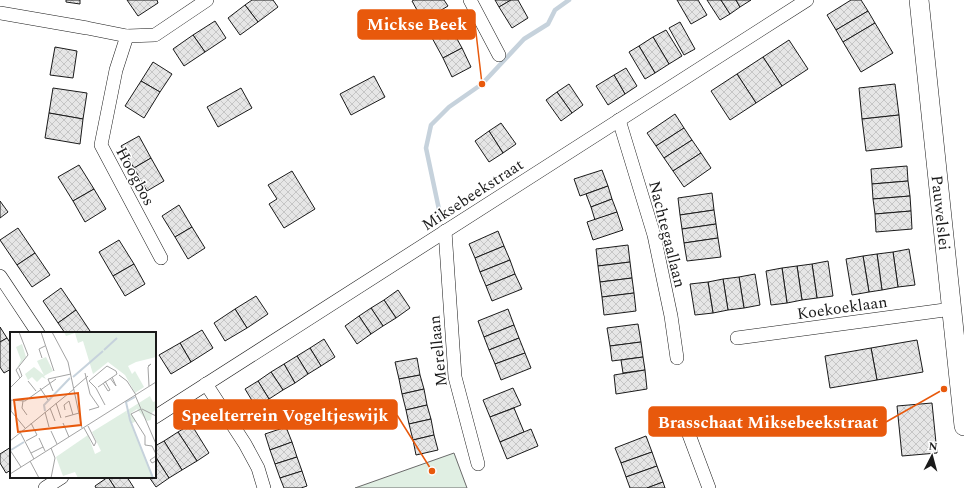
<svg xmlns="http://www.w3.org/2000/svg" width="964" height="488" font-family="Spectral,serif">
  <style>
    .green { fill: #e0efe3; stroke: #6a6a6a }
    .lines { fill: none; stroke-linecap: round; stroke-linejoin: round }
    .stream { stroke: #c6d2dc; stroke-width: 4.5 }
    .building { fill: url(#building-cross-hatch); stroke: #1a1a1a }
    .street-casing { stroke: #1a1a1a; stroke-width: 14 }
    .secondary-casing { stroke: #1a1a1a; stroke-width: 20 }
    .street { stroke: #fff; stroke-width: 13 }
    .secondary { stroke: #fff; stroke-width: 19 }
    .labels { text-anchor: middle; stroke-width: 3; stroke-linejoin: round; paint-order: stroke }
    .street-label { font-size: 16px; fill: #1a1a1a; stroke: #fff }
    .inset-river { fill: none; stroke: #c6d2dc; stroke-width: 2 }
    .inset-road { fill: none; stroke: #a3a3a3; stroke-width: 1 }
    .view { fill: #e8590c; fill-opacity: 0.15; stroke: #e8590c; stroke-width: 2 }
    .inset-edge { fill: none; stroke: #1a1a1a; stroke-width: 2 }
    .leader { fill: none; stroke: #e8590c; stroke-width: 1.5 }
    .callout-dot { fill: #e8590c; stroke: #fff; stroke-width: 1.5 }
    .callout { fill: #e8590c; stroke: #e8590c; stroke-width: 1.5 }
    .callout-label { font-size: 17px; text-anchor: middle; font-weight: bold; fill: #fff }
  </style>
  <defs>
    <pattern id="building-cross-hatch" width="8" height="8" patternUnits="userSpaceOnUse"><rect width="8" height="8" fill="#e6e6e6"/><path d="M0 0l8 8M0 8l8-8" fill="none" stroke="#c5c5c5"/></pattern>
  </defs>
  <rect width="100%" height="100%" fill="#fff"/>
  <!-- green -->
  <path class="green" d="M454,453L467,488H355Z"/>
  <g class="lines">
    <!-- stream -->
    <path class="stream" d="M441,219L426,148L431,125L449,107L482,84L524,39L548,24L555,10L569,0"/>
  </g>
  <!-- building -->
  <g class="building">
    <path d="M66,0H80V4L66,2Z"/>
    <path d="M127,0H157L158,3L138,16Z"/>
    <path d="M252,0H273L278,7L258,22L245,5Z"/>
    <path d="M414,0H444L448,6L423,21L412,1Z"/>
    <path d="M495,0H511L499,7Z"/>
    <path d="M511,0H518L528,18L512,28L499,7Z"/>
    <path d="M677,0H698L707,15L691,24Z"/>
    <path d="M707,0H721L730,14L720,20Z"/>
    <path d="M721,0H736L740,7L730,14Z"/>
    <path d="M736,0H751L740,7Z"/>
    <path d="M851,0H861L868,11L836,30L827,15Z"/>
    <path d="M245,5L258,22L240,35L228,18Z"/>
    <path d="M868,11L875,23L843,42L836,30Z"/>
    <path d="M215,21L226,38L205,52L193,35Z"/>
    <path d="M680,22L695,49L684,55L669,28Z"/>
    <path d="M875,23L893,53L861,72L843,42Z"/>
    <path d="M450,26L462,48L443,58L431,36Z"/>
    <path d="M666,30L682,56L669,64L653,37Z"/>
    <path d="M193,35L205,52L184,66L173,49Z"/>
    <path d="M653,37L669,64L655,73L639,46Z"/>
    <path d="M789,40L808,69L782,86L763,57Z"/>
    <path d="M639,46L655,73L645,79L629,52Z"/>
    <path d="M55,47L77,51L73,78L50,75Z"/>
    <path d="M462,48L471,67L452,77L443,58Z"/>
    <path d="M763,57L782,86L756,103L737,74Z"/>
    <path d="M153,62L172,74L160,92L141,81Z"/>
    <path d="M626,68L637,86L625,94L614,75Z"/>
    <path d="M737,74L756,103L730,120L711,91Z"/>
    <path d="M614,75L625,94L608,105L596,86Z"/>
    <path d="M374,76L385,97L351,115L340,94Z"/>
    <path d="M141,81L160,92L144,118L125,106Z"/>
    <path d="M569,84L583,105L572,113L557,92Z"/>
    <path d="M895,84L899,115L862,119L859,88Z"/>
    <path d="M53,88L87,93L83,119L49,113Z"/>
    <path d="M241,88L252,108L218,127L207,107Z"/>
    <path d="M557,92L572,113L561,121L546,100Z"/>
    <path d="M49,113L83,119L80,144L45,138Z"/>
    <path d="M675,114L684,128L656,146L647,133Z"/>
    <path d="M899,115L902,147L866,151L862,119Z"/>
    <path d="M501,123L516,144L503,153L489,131Z"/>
    <path d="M684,128L692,140L664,158L656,146Z"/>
    <path d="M489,131L503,153L489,162L475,141Z"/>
    <path d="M139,136L151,158L134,168L121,146Z"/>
    <path d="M692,140L701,153L673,171L664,158Z"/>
    <path d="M701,153L711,168L684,187L673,171Z"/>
    <path d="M151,158L164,181L147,191L134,168Z"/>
    <path d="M79,165L94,189L73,201L58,177Z"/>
    <path d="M907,166L908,181L872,184L871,169Z"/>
    <path d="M602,170L608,186L580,196L574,179Z"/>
    <path d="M292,171L315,209L284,228L269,204L277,199L268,185Z"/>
    <path d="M908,181L910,196L873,199L872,184Z"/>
    <path d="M608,186L612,199L591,207L586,194Z"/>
    <path d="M94,189L106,209L85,222L73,201Z"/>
    <path d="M712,193L714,210L680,215L678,198Z"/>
    <path d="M910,196L911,211L875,214L873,199Z"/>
    <path d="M612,199L617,212L595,220L591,207Z"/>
    <path d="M0,201L8,212L0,218Z"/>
    <path d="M179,205L192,227L175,237L162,216Z"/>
    <path d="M714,210L716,224L682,229L680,215Z"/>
    <path d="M911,211L912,229L876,232L875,214Z"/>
    <path d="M617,212L623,230L593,240L587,222Z"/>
    <path d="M716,224L718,238L684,243L682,229Z"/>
    <path d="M192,227L205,248L188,259L175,237Z"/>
    <path d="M18,228L35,253L17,265L0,240Z"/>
    <path d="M498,231L504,246L475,258L469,244Z"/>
    <path d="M718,238L721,257L687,261L684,243Z"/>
    <path d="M119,240L134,264L113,276L99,252Z"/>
    <path d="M628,245L630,262L598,266L596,249Z"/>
    <path d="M504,246L510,260L480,272L475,258Z"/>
    <path d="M909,249L915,285L898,287L893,252Z"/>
    <path d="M893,252L898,287L882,290L877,254Z"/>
    <path d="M35,253L50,275L32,287L17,265Z"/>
    <path d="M877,254L882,290L869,292L863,256Z"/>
    <path d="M863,256L869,292L852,295L846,259Z"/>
    <path d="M510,260L515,274L486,286L480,272Z"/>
    <path d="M828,261L833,296L817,298L812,264Z"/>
    <path d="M630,262L632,278L600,282L598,266Z"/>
    <path d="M134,264L145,284L125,296L113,276Z"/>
    <path d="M812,264L817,298L802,300L797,266Z"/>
    <path d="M797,266L802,300L787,303L782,268Z"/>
    <path d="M782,268L787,303L771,305L766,271Z"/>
    <path d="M515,274L522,289L492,301L486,286Z"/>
    <path d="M755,274L760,305L744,308L739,277Z"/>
    <path d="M739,277L744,308L728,310L723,279Z"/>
    <path d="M632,278L634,293L602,297L600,282Z"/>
    <path d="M723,279L728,310L713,313L708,282Z"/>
    <path d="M708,282L713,313L695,315L690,284Z"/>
    <path d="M61,288L76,310L58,323L43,301Z"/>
    <path d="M398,290L410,308L396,318L384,300Z"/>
    <path d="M634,293L636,311L604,315L602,297Z"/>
    <path d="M256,296L268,314L247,328L235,309Z"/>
    <path d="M384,300L396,318L383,326L371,308Z"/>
    <path d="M371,308L383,326L371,334L359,316Z"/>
    <path d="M235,309L247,328L225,341L214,323Z"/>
    <path d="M508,309L514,325L484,337L478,321Z"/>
    <path d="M76,310L90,331L88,333H65L58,323Z"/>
    <path d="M359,316L371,334L357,344L345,326Z"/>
    <path d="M638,324L641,342L610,346L607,328Z"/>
    <path d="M514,325L519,338L489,350L484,337Z"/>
    <path d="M0,327L7,338L0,342Z"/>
    <path d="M202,330L213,348L191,362L180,343Z"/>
    <path d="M7,338L11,344V369L4,373L0,367V342Z"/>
    <path d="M519,338L525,353L495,364L489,350Z"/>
    <path d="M324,339L335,357L321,366L310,348Z"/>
    <path d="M917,340L923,372L877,380L871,348Z"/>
    <path d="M641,342L643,357L612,361L610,346Z"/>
    <path d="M180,343L191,362L171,374L159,355Z"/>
    <path d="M310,348L321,366L308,374L297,356Z"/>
    <path d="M871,348L877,380L830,388L825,356Z"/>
    <path d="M525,353L531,368L501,380L495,364Z"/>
    <path d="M297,356L308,374L295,383L284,364Z"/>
    <path d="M643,357L645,370L623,373L621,360Z"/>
    <path d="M417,358L420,375L399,379L395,362Z"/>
    <path d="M284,364L295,383L283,390L271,372Z"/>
    <path d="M645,370L647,389L616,394L614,375Z"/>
    <path d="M271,372L283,390L269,399L258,381Z"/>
    <path d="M420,375L424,389L402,394L399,379Z"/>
    <path d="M258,381L269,399L256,407L245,389Z"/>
    <path d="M513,388L521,405L490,417L483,400Z"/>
    <path d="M424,389L427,405L406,410L402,394Z"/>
    <path d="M932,403L937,453L902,456L897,406Z"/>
    <path d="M427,405L431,419L409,424L406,410Z"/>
    <path d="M514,408L524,432L500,442L490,417Z"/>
    <path d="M431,419L434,435L413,440L409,424Z"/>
    <path d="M191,424L209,453L197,461L178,432Z"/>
    <path d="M286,427L292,442L270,450L265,434Z"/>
    <path d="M531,429L538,446L507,459L500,442Z"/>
    <path d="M178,432L197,461L182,470L164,441Z"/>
    <path d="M434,435L438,450L416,455L413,440Z"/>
    <path d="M646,436L652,452L621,463L615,448Z"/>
    <path d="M164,441L182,470L169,478L155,456V446Z"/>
    <path d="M292,442L297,457L275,464L270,450Z"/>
    <path d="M11,447V470L6,473L0,463V454Z"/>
    <path d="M652,452L657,466L626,477L621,463Z"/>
    <path d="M155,456L169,478L156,487L149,477H155Z"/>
    <path d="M297,457L302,471L280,478L275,464Z"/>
    <path d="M657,466L663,482L647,488H630L626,477Z"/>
    <path d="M302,471L307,486L301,488H284L280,478Z"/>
    <path d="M108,477H127L134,488H115Z"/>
    <path d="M108,477L115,488H96L95,486Z"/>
    <path d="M663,482L665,488H647Z"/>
  </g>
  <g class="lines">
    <!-- street casing -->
    <g class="street-casing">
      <g id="street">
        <path d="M470,0L499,55"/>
        <path d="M0,13L87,28L127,36L155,35L207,0"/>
        <path d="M127,36L116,70L101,145L161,258"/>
        <path d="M619,120L654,235L671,316L677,358"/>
        <path d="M445,231L455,377L478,464"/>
        <path d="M0,276L38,333"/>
        <path d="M737,338L952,309"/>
        <path d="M206,384L245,444L258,468L264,488"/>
        <path d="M155,417L807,0"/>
        <path d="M688,432L709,488"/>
        <path d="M45,488L62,477"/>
      </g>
    </g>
    <!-- secondary casing -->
    <g class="secondary-casing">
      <g id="secondary">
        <path id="s1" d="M919,0L964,426"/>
      </g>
    </g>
    <!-- street -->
    <use href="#street" class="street"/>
    <!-- secondary -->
    <use href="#secondary" class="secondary"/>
  </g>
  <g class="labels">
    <!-- street labels -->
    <g class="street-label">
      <text transform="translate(136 176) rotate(62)" y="6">Hoogbos</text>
      <text transform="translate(472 194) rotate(-33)" y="6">Miksebeekstraat</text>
      <text dy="6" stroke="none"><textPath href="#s1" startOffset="214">Pauwelslei</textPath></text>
      <text transform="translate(668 234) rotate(76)" y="6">Nachtegaallaan</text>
      <text transform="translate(842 307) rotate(-8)" y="6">Koekoeklaan</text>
      <text transform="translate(437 351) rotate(-96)" y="6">Merellaan</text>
    </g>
  </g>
  <!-- overview -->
  <g transform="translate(10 332)">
    <rect width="146" height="146" fill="#fff"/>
    <path d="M36,25L43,39L34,44L36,47L32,45L27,50L22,45L18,48L15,42L24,35L34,43L27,29ZM116,79L144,146H68L65,140L53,144L46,125L78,103L85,122L91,119L82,100Z" fill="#e0efe3"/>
    <path d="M54,0H146V25L126,30L118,34L122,42L125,39L134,55L125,61L115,43L98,30L83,42L73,9L68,11L65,1L56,4ZM12,12L16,25L7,36L11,28L6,15ZM140,64L143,70L146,69V77L142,81L141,88L137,89L127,77L121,81L126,89L121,92L116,79Z" fill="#e0efe3"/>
    <path class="inset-river" d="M94,18L107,6M63,45L93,19M125,65L116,70L120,88L143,146M35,79L34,73L60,46M1,118L14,110"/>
    <path class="inset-road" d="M9,0L18,23L6,38L10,46M31,0L44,39M42,0L58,30L72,96M32,26L29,17L35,14M138,34L141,32L138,35L139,54M75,41L80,62L89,75L79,78M109,43L117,49L126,63M100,46L106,54L102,45M18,49L26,59M93,51L98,59L100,58L95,49M88,55L107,42L106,39L97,34L79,49L86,56L95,73M0,56L12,44L9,36M30,56L38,68M64,56L78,44M43,59L38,47L61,42M125,63L146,112M0,68L15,69L46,47M1,68V79L15,96M13,69L12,76L17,83M46,71L51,86M40,76L45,89M131,77L121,82L135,104V113L142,114L146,122M132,77L146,84M55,78L54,73L59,69L63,83M35,80L39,95M55,85L69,81M53,91L59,105M74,96L84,114L86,110L78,94M41,99L47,112M10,100L24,127M29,106L35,119M0,109L64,57M16,109L27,103L21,91M0,118L11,135M21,121L33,115M146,124L140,128L142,131L146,129M20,129L29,146M0,142L146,50M41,146L45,126L41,116"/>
    <path class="view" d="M68,61L71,93L8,100L4,68Z"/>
    <rect width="146" height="146" class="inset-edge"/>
  </g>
  <!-- callouts -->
  <path class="leader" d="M482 84L475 24M432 471L397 415M944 389L886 422"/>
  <g class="callout-dot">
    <circle cx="482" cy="84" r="4"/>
    <circle cx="432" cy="471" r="4"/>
    <circle cx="944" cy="389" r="4"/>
  </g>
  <g class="callout">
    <rect x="358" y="10" width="117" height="29" rx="4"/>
    <rect x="174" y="400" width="223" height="29" rx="4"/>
    <rect x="649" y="407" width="237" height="29" rx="4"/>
  </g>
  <g class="callout-label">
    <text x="417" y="30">Mickse Beek</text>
    <text x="285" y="421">Speelterrein Vogeltjeswijk</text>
    <text x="768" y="428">Brasschaat Miksebeekstraat</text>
  </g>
  <!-- north arrow -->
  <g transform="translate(932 456) rotate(6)" stroke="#ffffff" stroke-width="3" paint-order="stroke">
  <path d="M0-3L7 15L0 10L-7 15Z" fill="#1a1a1a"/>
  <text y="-6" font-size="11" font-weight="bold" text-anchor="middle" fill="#1a1a1a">N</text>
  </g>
</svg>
